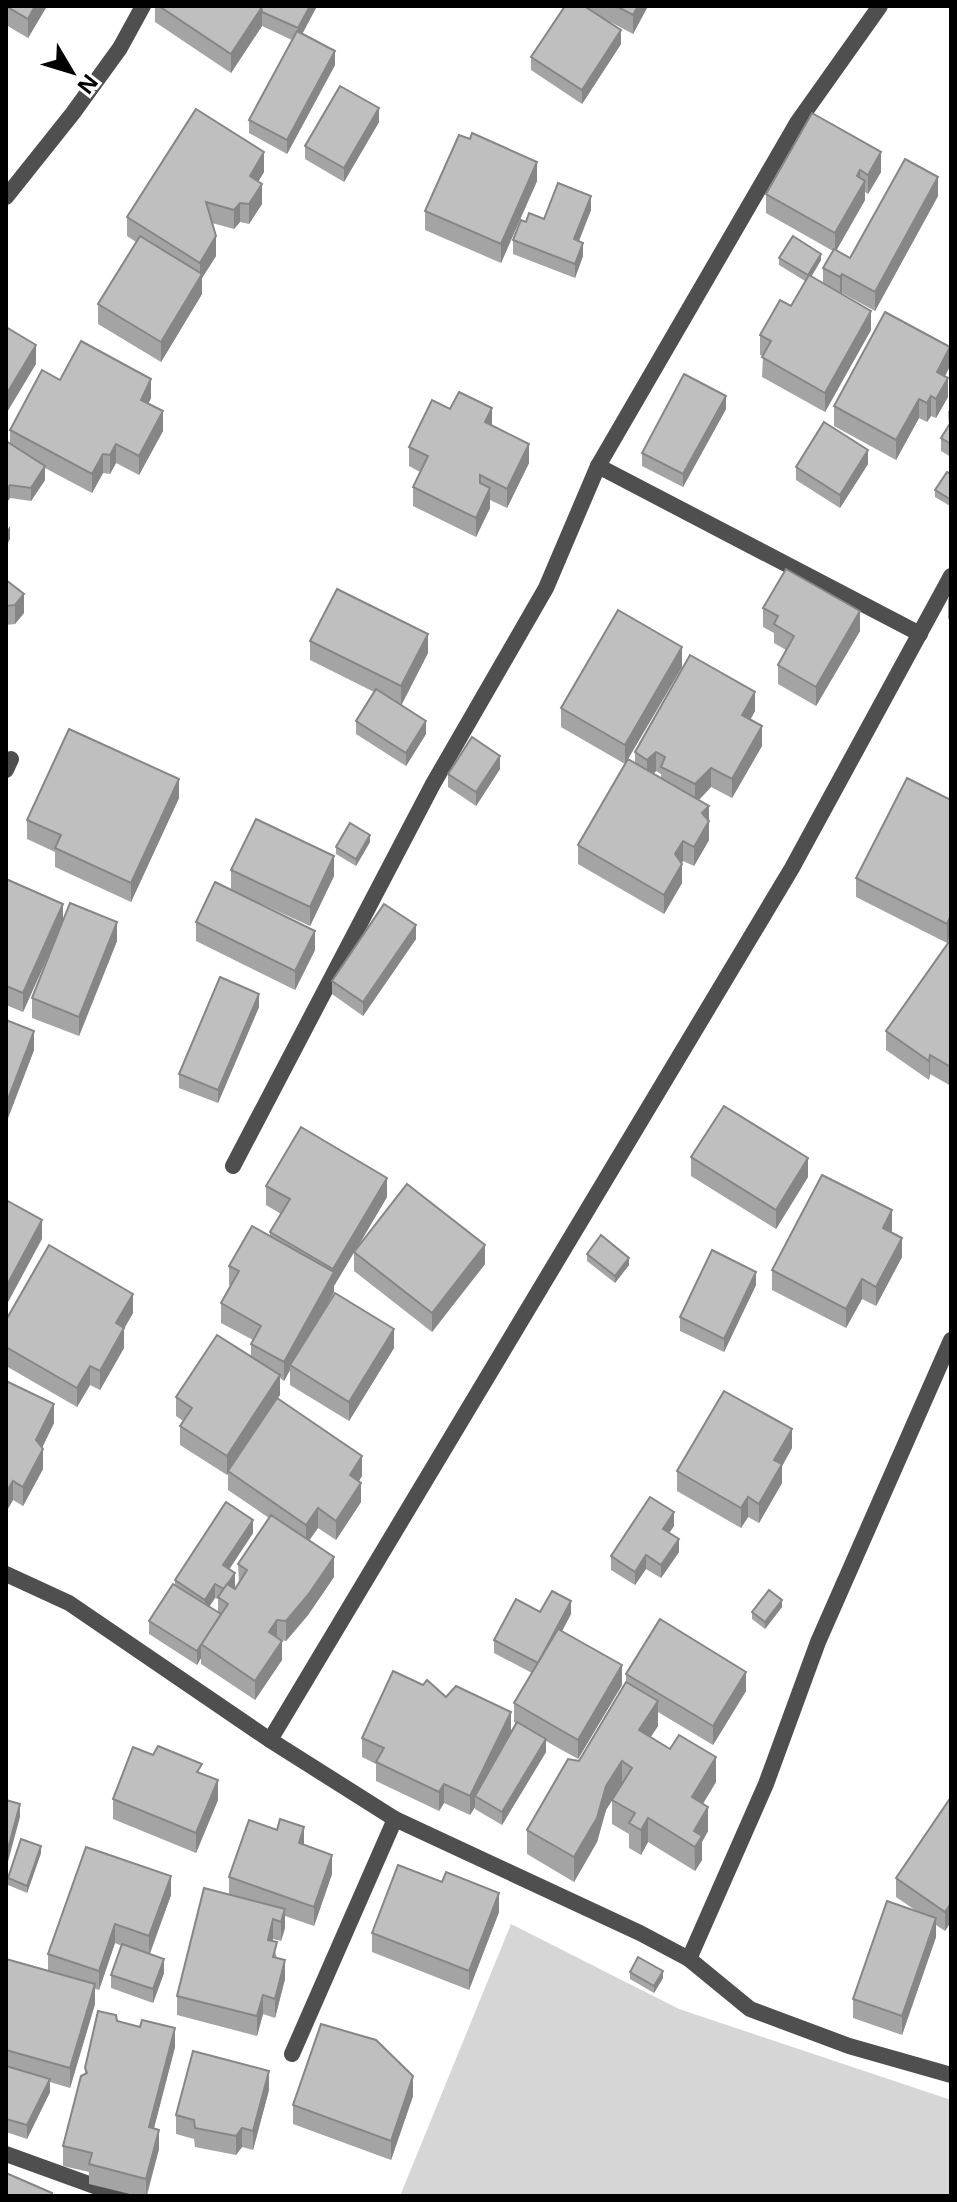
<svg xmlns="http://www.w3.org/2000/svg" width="957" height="2202" font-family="'Noto Sans',sans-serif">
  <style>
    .green { fill: #d6d6d6 }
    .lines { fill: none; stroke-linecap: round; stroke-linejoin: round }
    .street { stroke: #4f4f4f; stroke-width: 16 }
    .wall { fill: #a4a4a4; fill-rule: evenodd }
    .shaded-wall { fill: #868686 }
    .building { fill: #bfbfbf; stroke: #868686; stroke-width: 2 }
  </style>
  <rect width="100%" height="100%" fill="#fff"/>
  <!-- green -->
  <path class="green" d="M511,1924L679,2009L951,2100V2196H400Z"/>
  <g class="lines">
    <!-- street -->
    <g class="street">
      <path d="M6,197L73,113L120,48L143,6"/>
      <path d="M598,466L920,634"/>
      <path d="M6,770L11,759"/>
      <path d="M233,1166L433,784L546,588L598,466L797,123L880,6"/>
      <path d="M6,1574L69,1603L270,1740L395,1819L640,1933L689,1959L766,1784L818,1642L951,1340"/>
      <path d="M270,1740L792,868L951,576"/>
      <path d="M689,1959L750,2009L849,2046L951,2075"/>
      <path d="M292,2054L395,1819"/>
      <path d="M6,2154L122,2196"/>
    </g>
  </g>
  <!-- wall -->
  <g class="wall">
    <path d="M6,6H47L28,38L6,25Z"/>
    <path d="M155,6H317L302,34L335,65L287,154L249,133V120L292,40L262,26L231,73L155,22Z"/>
    <path d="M565,6H648L633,34L601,17L621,44L582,104L531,70V57Z"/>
    <path d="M812,113L881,172L868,194L865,192V200L836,250L850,258L938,196L875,311L842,293L841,294L871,330L825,412L762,377L763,356L760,355V335L791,306L805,281L779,265V258L821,260L811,277L823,284V268L833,251L766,213V194Z"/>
    <path d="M379,122L344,182L305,159V146Z"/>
    <path d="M264,172L258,182L262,204L249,224L240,222L234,229L212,223L216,256L202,278V294L161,362L98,324V304L136,242L127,236V217Z"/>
    <path d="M537,181L501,263L425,230V211Z"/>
    <path d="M591,210L579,241L583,256L575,278L513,254V240L544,219Z"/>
    <path d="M950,366L945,376L948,397L936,418L931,416L927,422L919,418L896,460L834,426V406Z"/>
    <path d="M60,380L151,398L148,404L163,431L139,475L116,463L110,474L103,473L92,493L45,468V480L31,501L10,498V430Z"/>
    <path d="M951,407V457L941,451V438L949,426L948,412Z"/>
    <path d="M450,409L492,425L529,463L507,508L490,500V508L476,537L413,506V487L420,472L409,466V447Z"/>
    <path d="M726,409L683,487L642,466V453Z"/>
    <path d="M868,464L840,508L796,480V467Z"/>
    <path d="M951,474V504L950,506L935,497V490Z"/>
    <path d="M6,580L24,613L15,624L6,625Z"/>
    <path d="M951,594V620L948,619V599Z"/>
    <path d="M763,608L860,631L816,706L778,684V665L786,650L774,643V633L763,627Z"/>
    <path d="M310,641L428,653L401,705L426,734L406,766L356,734V721L374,692L310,660Z"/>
    <path d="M682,667L628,759L635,763V752L755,711L750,720L762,746L732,798L711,787L699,800L709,806V840L694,866L683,861L681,863L682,883L664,914L578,864V845L625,764L561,727V708ZM656,771L661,774V778L654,774Z"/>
    <path d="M500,769L476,806L448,787V774Z"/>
    <path d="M179,798L131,902L55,867V852L27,839V820Z"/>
    <path d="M951,800V935L947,943L856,897V878Z"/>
    <path d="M370,842L356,866L336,854V847Z"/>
    <path d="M231,870L334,876L310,926L231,890Z"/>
    <path d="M6,879L63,920L117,941L79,1036L32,1018V998L52,947L23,1012L6,1005Z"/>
    <path d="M196,922L315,950L295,990L196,941Z"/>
    <path d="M416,939L363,1016L332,994V981Z"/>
    <path d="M951,939V1086L930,1074L929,1080L886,1050V1031Z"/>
    <path d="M259,1007L218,1103L179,1088V1074Z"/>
    <path d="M6,1020L34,1050L8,1118L6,1117Z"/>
    <path d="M691,1157L808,1177L776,1229L691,1176Z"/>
    <path d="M266,1186L387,1197L355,1252L485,1264L432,1332L354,1271V1252L334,1286V1292L321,1315L394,1348L349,1421L290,1385V1370L284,1381L280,1378V1395L269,1410L362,1476L359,1481L361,1502L336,1540L318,1528L309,1541L334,1577L308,1615L286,1641L281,1640L282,1660L255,1700L201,1664V1658L197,1665L149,1634V1621L175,1585V1580L253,1533L229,1569L235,1589L239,1584L238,1564L269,1518L228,1490V1473L227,1475L180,1445V1426L183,1421L176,1416V1397L251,1357V1344L253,1340L221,1323V1303L231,1286L229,1285V1266L270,1236V1232L281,1214L266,1205ZM215,1598L218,1599V1612L209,1607Z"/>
    <path d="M892,1230L891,1232L902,1257L876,1306L862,1299L846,1328L772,1290V1270Z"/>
    <path d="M587,1254L629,1265L615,1283L587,1261Z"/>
    <path d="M756,1285L724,1352L680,1331V1317Z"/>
    <path d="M133,1313L124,1328V1348L100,1390L90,1385L77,1407L6,1366V1320Z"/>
    <path d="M6,1381L54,1423L42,1448L43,1469L23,1506L13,1500L6,1512Z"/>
    <path d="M792,1448L782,1466V1483L759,1523L748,1517L741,1528L677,1491V1471Z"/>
    <path d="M674,1526L669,1533L679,1552L661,1578L646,1569L635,1585L611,1570V1556Z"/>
    <path d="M782,1607L765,1629L752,1619V1612Z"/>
    <path d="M540,1612L571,1614L562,1631L622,1685L578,1759L546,1741V1752L502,1825L475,1809V1807L470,1815L444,1803L439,1811L376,1781V1764L362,1757V1738L446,1697L511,1731L504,1745L517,1724L514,1722V1703L532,1673L494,1653V1640Z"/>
    <path d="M626,1674L746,1691L713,1745L658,1712V1726L650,1737L716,1782L703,1804L708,1831L702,1842V1860L695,1871L648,1842L641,1855L629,1848V1834L612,1824V1800L606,1810L597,1842L574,1882L527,1854V1830L579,1761L626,1682Z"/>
    <path d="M951,1797L945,1931L936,1925V1937L902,2035L853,2018V1999L915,1910L896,1897V1878Z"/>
    <path d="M113,1799L218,1800L196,1853L113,1819Z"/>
    <path d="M304,1845L332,1874L314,1926L285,1916V1928L281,1941L273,1939L272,1941L277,1958L285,1979L275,2018L263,2014L257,2036L177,2015V1996L229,1895V1877Z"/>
    <path d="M41,1853L27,1893L8,1885V1878Z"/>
    <path d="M171,1895L150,1954L164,1973L153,2003L111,1988V1975L122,1946L115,1943L99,1990L95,1989V2004L70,2088L50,2082V2092L27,2139L6,2132V1959L48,1971V1954Z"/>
    <path d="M499,1912L469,1990L372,1952V1933Z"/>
    <path d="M630,1972L663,1978L654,1993L630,1979Z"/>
    <path d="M117,2021L175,2047L154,2128L159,2149L147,2196H138L89,2184V2172L63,2166V2146L85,2074V2068Z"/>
    <path d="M269,2090L253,2150L242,2147L236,2155L195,2147L194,2139L176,2134V2115Z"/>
    <path d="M413,2096L391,2160L293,2124V2105Z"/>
  </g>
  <!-- shaded-wall -->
  <g class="shaded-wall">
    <path d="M35,6H47L28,38V19Z"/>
    <path d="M310,6H317L298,42V28Z"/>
    <path d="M638,6H648L633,34V15Z"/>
    <path d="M262,7V26L231,73V54Z"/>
    <path d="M621,30V44L582,104V90Z"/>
    <path d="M335,51V65L287,154V140Z"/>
    <path d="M379,108V122L344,182V168Z"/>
    <path d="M264,152V172L250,195V176Z"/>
    <path d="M881,152V172L868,194V175Z"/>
    <path d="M537,162V181L501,263V244Z"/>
    <path d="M860,170V189L865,181V200L835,253V233L857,176Z"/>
    <path d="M938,177V196L875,311V292Z"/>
    <path d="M262,184V204L249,224V204Z"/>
    <path d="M591,196V210L574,253V239Z"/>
    <path d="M240,203V222L234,229V210Z"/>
    <path d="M216,236V256L202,278V294L161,362V342L200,279V263Z"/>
    <path d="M583,243V256L575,278V264Z"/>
    <path d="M821,254V260L808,282V275Z"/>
    <path d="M842,274V293L840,296V277Z"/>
    <path d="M871,311V330L825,412V393Z"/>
    <path d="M36,345V364L6,414V395Z"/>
    <path d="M950,347V366L937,391V372Z"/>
    <path d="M948,378V397L936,418V399Z"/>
    <path d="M151,379V398L141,419V400Z"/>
    <path d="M726,396V409L683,487V474Z"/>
    <path d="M931,396V416L927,422V403Z"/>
    <path d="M919,399V418L896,460V440Z"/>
    <path d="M492,408V427L485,422Z"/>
    <path d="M163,411V431L139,475V456Z"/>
    <path d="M116,444V463L110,474V455Z"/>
    <path d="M529,444V463L507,508V489Z"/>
    <path d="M868,450V464L840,508V495Z"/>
    <path d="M103,454V473L92,493V474Z"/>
    <path d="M45,466V480L31,501V488Z"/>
    <path d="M10,485V498L6,504V491Z"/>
    <path d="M490,488V508L476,537V518Z"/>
    <path d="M10,526V539L6,546V532Z"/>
    <path d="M24,594V613L15,624V605Z"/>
    <path d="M860,611V631L816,706V687Z"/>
    <path d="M428,634V653L401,706V686Z"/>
    <path d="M682,647V667L625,764V745Z"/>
    <path d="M755,692V711L742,734V715Z"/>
    <path d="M426,721V734L406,766V753Z"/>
    <path d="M762,726V746L732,798V779Z"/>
    <path d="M656,752V771L647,779V760Z"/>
    <path d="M500,756V769L476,806V792Z"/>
    <path d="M711,768V787L695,804V784Z"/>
    <path d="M179,779V798L131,902V883Z"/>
    <path d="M709,806V840L694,866V847L702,813Z"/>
    <path d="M370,835V842L356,866V859Z"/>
    <path d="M683,841V861L675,874V854Z"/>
    <path d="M334,856V876L310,926V907Z"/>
    <path d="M682,864V883L664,914V895Z"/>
    <path d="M63,904V923L23,1012V993Z"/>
    <path d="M951,915V935L947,943V924Z"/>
    <path d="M117,922V941L79,1036V1017Z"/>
    <path d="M416,925V939L363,1016V1002Z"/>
    <path d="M315,931V950L295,990V971Z"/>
    <path d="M259,994V1007L218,1103V1090Z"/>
    <path d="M34,1031V1050L8,1118V1099Z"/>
    <path d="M930,1055V1074L929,1080V1061Z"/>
    <path d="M808,1158V1177L776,1229V1210Z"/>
    <path d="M387,1178V1197L334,1286V1292L292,1367L290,1365V1370L284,1381V1362L333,1274V1269Z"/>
    <path d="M892,1210V1230L883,1247V1228Z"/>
    <path d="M42,1220V1239L6,1306V1287Z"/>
    <path d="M902,1238V1257L876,1306V1287Z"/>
    <path d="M485,1245V1264L432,1332V1313Z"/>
    <path d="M629,1258V1265L615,1283V1276Z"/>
    <path d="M756,1272V1285L724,1352V1339Z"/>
    <path d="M862,1279V1299L846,1328V1309Z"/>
    <path d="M133,1294V1313L116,1343V1323Z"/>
    <path d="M124,1328V1348L100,1390V1371Z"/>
    <path d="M394,1329V1348L349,1421V1402Z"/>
    <path d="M90,1366V1385L77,1407V1388Z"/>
    <path d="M280,1375V1395L227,1475V1456Z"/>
    <path d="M54,1404V1423L36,1460V1440Z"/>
    <path d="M792,1429V1448L782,1466V1483L759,1523V1504L774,1460Z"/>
    <path d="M43,1449V1469L23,1506V1487Z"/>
    <path d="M362,1456V1476L350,1494V1475Z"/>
    <path d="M13,1481V1500L6,1512V1493Z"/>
    <path d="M361,1483V1502L336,1540V1521Z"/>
    <path d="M748,1497V1517L741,1528V1508Z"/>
    <path d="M318,1508V1528L306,1544V1525Z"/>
    <path d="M674,1512V1526L663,1542V1529Z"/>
    <path d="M253,1520V1533L223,1579V1565Z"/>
    <path d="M679,1539V1552L661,1578V1565Z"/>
    <path d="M646,1555V1569L635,1585V1572Z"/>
    <path d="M334,1557V1577L308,1615L286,1641V1621Z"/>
    <path d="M235,1573V1587L224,1603V1590Z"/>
    <path d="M215,1584V1598L205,1613V1600Z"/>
    <path d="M782,1600V1607L765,1629V1622Z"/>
    <path d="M571,1601V1614L538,1677V1663Z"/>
    <path d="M277,1620V1639L269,1632Z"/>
    <path d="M282,1641V1660L255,1700V1681Z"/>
    <path d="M201,1645V1658L197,1665V1651Z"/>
    <path d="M622,1665V1685L578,1759V1740Z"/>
    <path d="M746,1672V1691L713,1745V1726Z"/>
    <path d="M658,1701V1726L639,1755V1730Z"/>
    <path d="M511,1712V1731L479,1798L475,1796V1807L470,1815V1796Z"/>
    <path d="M546,1739V1752L502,1825V1812Z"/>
    <path d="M716,1757V1782L692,1821V1797Z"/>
    <path d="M622,1761V1785L606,1810L597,1842L574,1882V1857L606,1786Z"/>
    <path d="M218,1780V1800L196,1853V1833Z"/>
    <path d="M444,1784V1803L439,1811V1792Z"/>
    <path d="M20,1804V1817L6,1869V1856Z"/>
    <path d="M708,1807V1831L702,1842V1860L695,1871L694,1831Z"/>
    <path d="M648,1818V1842L641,1855V1830Z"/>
    <path d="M304,1827V1847L299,1843Z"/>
    <path d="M41,1846V1853L27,1893V1886Z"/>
    <path d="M332,1855V1874L314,1926V1907Z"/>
    <path d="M171,1876V1895L149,1955V1936Z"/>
    <path d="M499,1893V1912L469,1990V1971Z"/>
    <path d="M951,1903V1922L945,1931V1912Z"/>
    <path d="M285,1909V1928L281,1941V1922Z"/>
    <path d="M936,1918V1937L902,2035V2016Z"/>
    <path d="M273,1919V1939L268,1959V1940Z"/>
    <path d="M115,1924V1943L99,1990V1971Z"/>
    <path d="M164,1959V1973L153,2003V1989Z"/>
    <path d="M285,1960V1979L275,2018V1999Z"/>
    <path d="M663,1971V1978L654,1993V1986Z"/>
    <path d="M95,1984V2004L70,2088V2068Z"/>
    <path d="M263,1995V2014L257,2036V2016Z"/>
    <path d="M175,2028V2047L149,2147V2127Z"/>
    <path d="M269,2071V2090L253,2150V2131Z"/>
    <path d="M413,2076V2096L391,2160V2141Z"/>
    <path d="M50,2079V2092L27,2139V2125Z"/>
    <path d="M242,2128V2147L236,2155V2136Z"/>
    <path d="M159,2130V2149L146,2196V2179Z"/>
  </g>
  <!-- building -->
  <g class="building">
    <path d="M6,6H35L28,19Z"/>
    <path d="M159,6H261L262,7L231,54Z"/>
    <path d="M261,6H310L298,28L262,12Z"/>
    <path d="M565,6H584L621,30L582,90L531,57Z"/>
    <path d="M616,6H638L633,15Z"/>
    <path d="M297,31L335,51L287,140L249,120Z"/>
    <path d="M340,86L379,108L344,168L305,146Z"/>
    <path d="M196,109L264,152L250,176L262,184L249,204L240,203L234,210L206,202L216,236L200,263L127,217Z"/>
    <path d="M812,113L881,152L868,175L860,170L857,176L865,181L835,233L766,194Z"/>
    <path d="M472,133L537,162L501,244L425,211L459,135L470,139Z"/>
    <path d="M905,159L938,177L875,292L842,274L840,277L823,268L834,249L850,258Z"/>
    <path d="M558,183L591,196L574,239L583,243L575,264L513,240L521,220L526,222L529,213L544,219Z"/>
    <path d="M140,236L202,274L161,342L98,304Z"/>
    <path d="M793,236L821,254L808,275L779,258Z"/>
    <path d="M809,275L871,311L825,393L762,357L771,341L760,335L780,300L791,306Z"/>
    <path d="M885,312L950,347L937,372L948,378L936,399L931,396L927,403L919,399L896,440L834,406Z"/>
    <path d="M6,327L36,345L6,395Z"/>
    <path d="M81,341L151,379L141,400L163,411L139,456L116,444L110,455L103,454L92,474L10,430L42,370L60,380Z"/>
    <path d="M684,374L726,396L683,474L642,453Z"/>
    <path d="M459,392L492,408L485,422L529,444L507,489L480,475V483L490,488L476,518L413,487L428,456L409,447L432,400L450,409Z"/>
    <path d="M824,422L868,450L840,495L796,467Z"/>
    <path d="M951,422V444L941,438Z"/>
    <path d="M6,441L45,466L31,488L10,485L6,491Z"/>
    <path d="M947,472L951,474V497L950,499L935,490Z"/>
    <path d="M786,569L860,611L816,687L778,665L794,636L774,624L778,616L763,608Z"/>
    <path d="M6,580L24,594L15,605L6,606Z"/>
    <path d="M337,589L428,634L401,686L310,641Z"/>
    <path d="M618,610L682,647L625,745L561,708Z"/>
    <path d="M690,655L755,692L742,715L762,726L732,779L711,768L695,784L661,767L665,757L656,752L647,760L635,752Z"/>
    <path d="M376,689L426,721L406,753L356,721Z"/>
    <path d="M69,729L179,779L131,883L55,848L61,835L27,820Z"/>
    <path d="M472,737L500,756L476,792L448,774Z"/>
    <path d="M628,759L709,806L702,813L709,821L694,847L683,841L675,854L682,864L664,895L578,845Z"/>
    <path d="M907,778L951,800V915L947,924L856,878Z"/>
    <path d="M256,819L334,856L310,907L231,870Z"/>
    <path d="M350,823L370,835L356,859L336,847Z"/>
    <path d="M6,879L63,904L23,993L6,986Z"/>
    <path d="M215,882L315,931L295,971L196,922Z"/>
    <path d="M70,903L117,922L79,1017L32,998Z"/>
    <path d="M384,904L416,925L363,1002L332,981Z"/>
    <path d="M951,939V1067L930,1055L929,1061L886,1031Z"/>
    <path d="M220,977L259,994L218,1090L179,1074Z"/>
    <path d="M6,1020L34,1031L8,1099L6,1098Z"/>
    <path d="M724,1106L808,1158L776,1210L691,1157Z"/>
    <path d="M301,1127L387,1178L333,1269L270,1232L290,1199L266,1186Z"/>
    <path d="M822,1175L892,1210L883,1228L902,1238L876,1287L862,1279L846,1309L772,1270Z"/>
    <path d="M407,1184L485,1245L432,1313L354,1252Z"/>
    <path d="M6,1200L42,1220L6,1287Z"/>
    <path d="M252,1226L334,1272L284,1362L251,1344L261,1326L221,1303L239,1271L229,1266Z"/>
    <path d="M601,1235L629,1258L615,1276L587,1254Z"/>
    <path d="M49,1245L133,1294L116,1323L124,1328L100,1371L90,1366L77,1388L6,1347V1320Z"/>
    <path d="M712,1250L756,1272L724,1339L680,1317Z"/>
    <path d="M335,1293L394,1329L349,1402L290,1365Z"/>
    <path d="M217,1335L280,1375L227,1456L180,1426L192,1408L176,1397Z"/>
    <path d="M6,1381L54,1404L36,1440L43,1449L23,1487L13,1481L6,1493Z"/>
    <path d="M724,1391L792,1429L774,1460L782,1464L759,1504L748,1497L741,1508L677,1471Z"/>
    <path d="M277,1398L362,1456L350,1475L361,1483L336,1521L318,1508L306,1525L228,1471Z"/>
    <path d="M650,1497L674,1512L663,1529L679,1539L661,1565L646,1555L635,1572L611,1556Z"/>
    <path d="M226,1502L253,1520L223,1565L235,1573L224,1589L215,1584L205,1600L175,1580Z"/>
    <path d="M271,1515L334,1557L308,1595L286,1621L277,1620L269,1632L282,1641L255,1681L201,1644L228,1604L218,1597L227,1584L235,1589L247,1570L238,1564Z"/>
    <path d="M173,1584L221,1614L197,1651L149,1621Z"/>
    <path d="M769,1590L782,1600L765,1622L752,1612Z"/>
    <path d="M552,1591L571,1601L538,1663L494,1640L516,1599L540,1612Z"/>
    <path d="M660,1619L746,1672L713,1726L626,1674Z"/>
    <path d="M558,1629L622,1665L578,1740L514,1703Z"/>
    <path d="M393,1671L423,1685L427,1680L446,1697L456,1686L511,1712L470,1796L444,1784L439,1792L376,1762L384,1748L362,1738Z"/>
    <path d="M626,1682L658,1701L639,1730L670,1749L679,1735L716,1757L692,1797L708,1807L694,1831L702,1836L695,1847L648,1818L641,1830L629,1823L635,1813L612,1800L632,1768L622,1761L606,1786L597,1818L574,1857L527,1830L568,1759L579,1761Z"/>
    <path d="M517,1722L546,1739L502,1812L475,1796Z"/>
    <path d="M158,1746L202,1764L197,1772L218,1780L196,1833L113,1799L133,1747L153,1755Z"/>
    <path d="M951,1797V1903L945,1912L896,1878Z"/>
    <path d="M6,1800L20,1804L6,1856Z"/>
    <path d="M280,1819L304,1827L299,1843L332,1855L314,1907L229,1877L249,1820L277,1830Z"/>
    <path d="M21,1839L41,1846L27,1886L8,1878Z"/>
    <path d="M86,1847L171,1876L149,1936L115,1924L99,1971L48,1954Z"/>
    <path d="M398,1865L442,1882L446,1872L499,1893L469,1971L372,1933Z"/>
    <path d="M204,1888L285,1909L281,1922L273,1919L268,1940L277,1942L273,1957L285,1960L275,1999L263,1995L257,2016L177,1996Z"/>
    <path d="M887,1901L936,1918L902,2016L853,1999Z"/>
    <path d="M122,1944L164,1959L153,1989L111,1975Z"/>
    <path d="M638,1957L663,1971L654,1986L630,1972Z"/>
    <path d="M6,1959L95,1984L70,2068L6,2050Z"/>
    <path d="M98,2011L116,2015L117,2021L140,2027L142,2020L175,2028L149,2127L159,2130L146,2179L89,2164L92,2153L63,2146L81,2076L87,2073L85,2068Z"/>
    <path d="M321,2024L376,2040L413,2076L391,2141L293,2105Z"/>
    <path d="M193,2051L269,2071L253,2131L242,2128L236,2136L195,2128L194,2120L176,2115Z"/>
    <path d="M6,2066L50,2079L27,2125L6,2119Z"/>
    <path d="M6,2173L52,2193V2196H6Z"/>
  </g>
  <!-- border -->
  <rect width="957" height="2202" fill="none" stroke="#000000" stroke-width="16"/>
  <!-- north arrow -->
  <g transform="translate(72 72) rotate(128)" stroke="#ffffff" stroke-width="6" paint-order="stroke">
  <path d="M0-6L14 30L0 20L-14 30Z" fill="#000000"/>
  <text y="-12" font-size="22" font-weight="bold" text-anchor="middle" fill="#000000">N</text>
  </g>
</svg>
